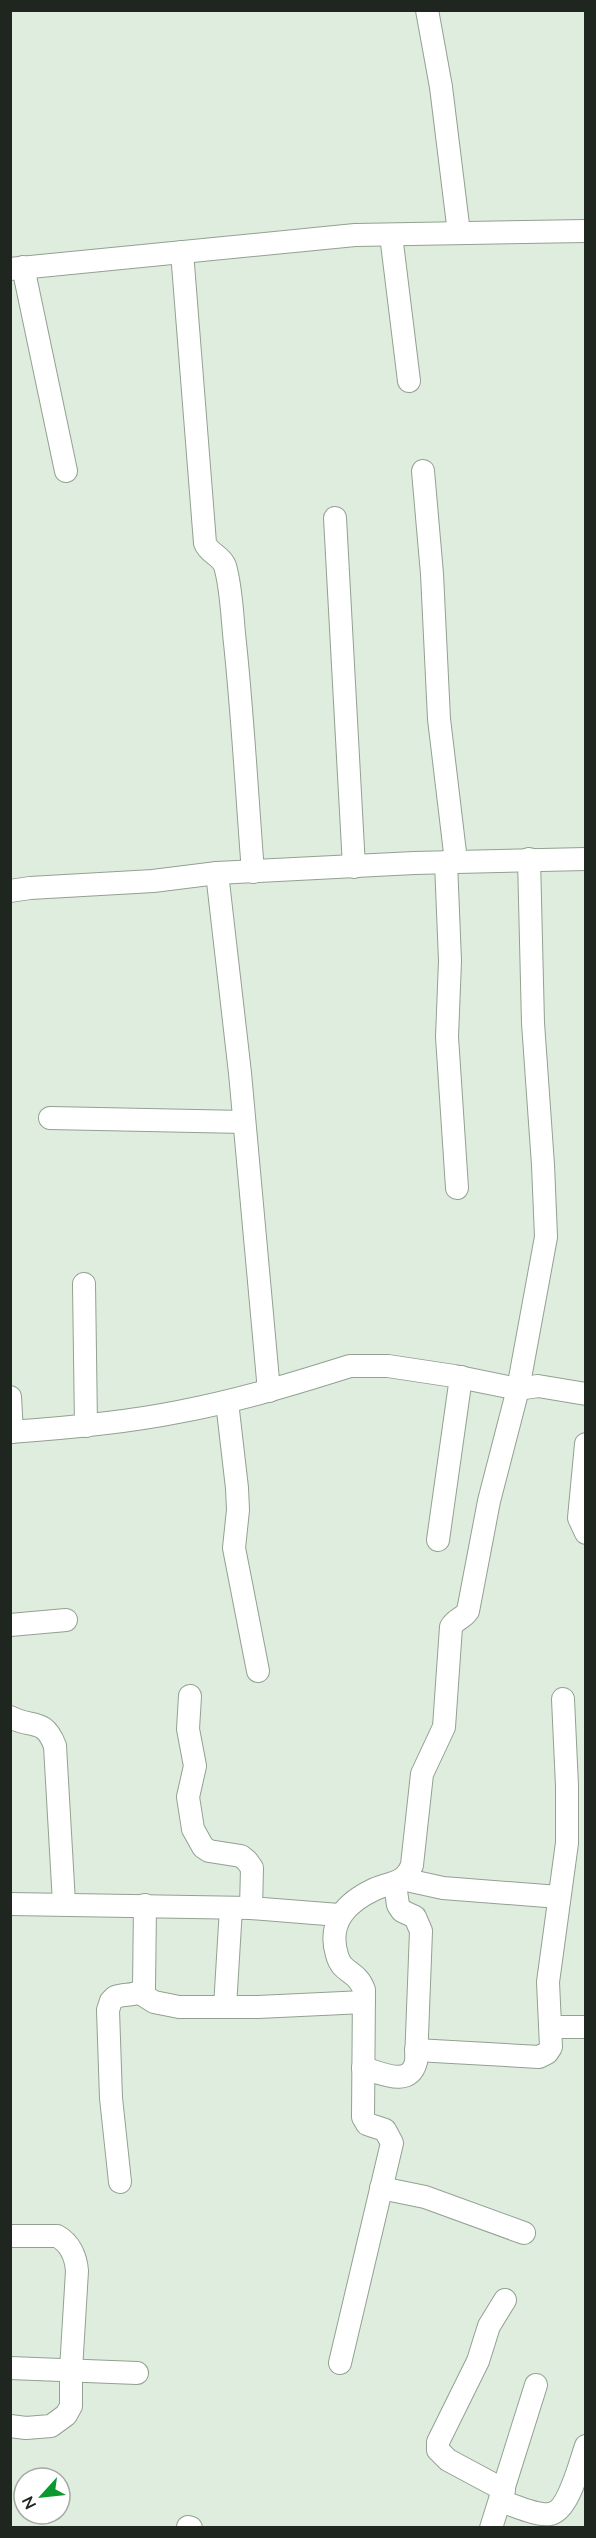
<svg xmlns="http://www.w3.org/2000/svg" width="596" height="2538" font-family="'Nunito Sans',sans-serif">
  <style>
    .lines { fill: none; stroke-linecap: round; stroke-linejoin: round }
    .minor-casing { stroke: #92a192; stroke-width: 24 }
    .minor { stroke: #fff; stroke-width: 22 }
  </style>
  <rect width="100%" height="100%" fill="#deedde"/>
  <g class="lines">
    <!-- minor casing -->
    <g class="minor-casing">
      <g id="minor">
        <path d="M427,10L441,87L459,233"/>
        <path d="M391,235L409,381"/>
        <path d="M182,252L205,543C209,554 221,555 225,566C232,590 232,618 235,643C243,719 247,796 253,872"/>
        <path d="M23,267L66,471"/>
        <path d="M10,269L355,235L586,231"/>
        <path d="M423,471L432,574L439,719L456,861"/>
        <path d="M335,518L354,867"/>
        <path d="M446,862L450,961L447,1037L457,1188"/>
        <path d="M217,873L240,1073L269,1391"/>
        <path d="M10,891L30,888L153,881L217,873L414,863L586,859"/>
        <path d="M50,1118L244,1122"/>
        <path d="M84,1284L86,1426"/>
        <path d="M10,1397L12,1432"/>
        <path d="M227,1402L237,1488L238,1510L234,1548L258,1671"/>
        <path d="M10,1432C67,1428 123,1423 178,1412C237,1401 293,1384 350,1366H388L454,1376L518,1389L538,1386L586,1394"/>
        <path d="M586,1444L579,1518L586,1533"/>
        <path d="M438,1540L461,1377"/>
        <path d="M10,1625L66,1620"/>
        <path d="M190,1696L188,1729L195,1766L188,1797L193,1829L203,1847L209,1851L241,1856L247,1861L252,1868L251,1908"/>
        <path d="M10,1717C32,1729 44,1717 55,1746L64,1903"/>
        <path d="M402,1879L443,1888L559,1897"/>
        <path d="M10,1904L251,1908L339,1915"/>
        <path d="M140,1993L154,2002L179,2007H258L364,2002"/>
        <path d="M225,2007L231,1908"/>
        <path d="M551,2027H586"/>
        <path d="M416,2050L539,2057L547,2053L551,2047L548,1982L567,1843V1786L563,1699"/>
        <path d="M363,2068C382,2073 409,2088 416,2062L421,1931L415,1917L402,1911L398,1905L395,1884"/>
        <path d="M120,2182L111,2098L108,2010L111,2001L115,1997C126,1993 136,1997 144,1988L145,1905"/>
        <path d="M381,2188L425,2197L524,2233"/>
        <path d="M10,2236H57C70,2243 76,2257 77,2271L71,2370V2406L66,2415L51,2426L26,2428L10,2426"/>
        <path d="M340,2363L392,2143L385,2130L367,2124L363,2117L364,1990C357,1970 342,1974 337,1955C327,1922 347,1902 375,1889C391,1882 405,1884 412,1865L422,1774L444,1727L451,1627C455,1619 463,1619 468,1611L489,1501L518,1389L546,1237L543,1165L533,1023L529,859"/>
        <path d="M10,2368L137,2373"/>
        <path d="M504,2490L448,2460L438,2450V2442L478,2361L489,2326L505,2300"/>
        <path d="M500,2501C514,2505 536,2516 550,2514C569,2511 580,2462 586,2446"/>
        <path d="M188,2527L191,2528"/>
        <path d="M491,2528L536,2385"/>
      </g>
    </g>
    <!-- minor -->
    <use href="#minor" class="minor"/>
  </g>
  <!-- border -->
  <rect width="596" height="2538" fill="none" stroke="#1f251f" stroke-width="24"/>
  <!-- north arrow -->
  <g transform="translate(42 2496) rotate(243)"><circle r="28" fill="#ffffff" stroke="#a5a8a5" stroke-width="1.5"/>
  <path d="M0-4.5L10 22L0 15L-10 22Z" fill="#0a982f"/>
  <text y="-9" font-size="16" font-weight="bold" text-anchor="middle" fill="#1f251f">N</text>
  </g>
</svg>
